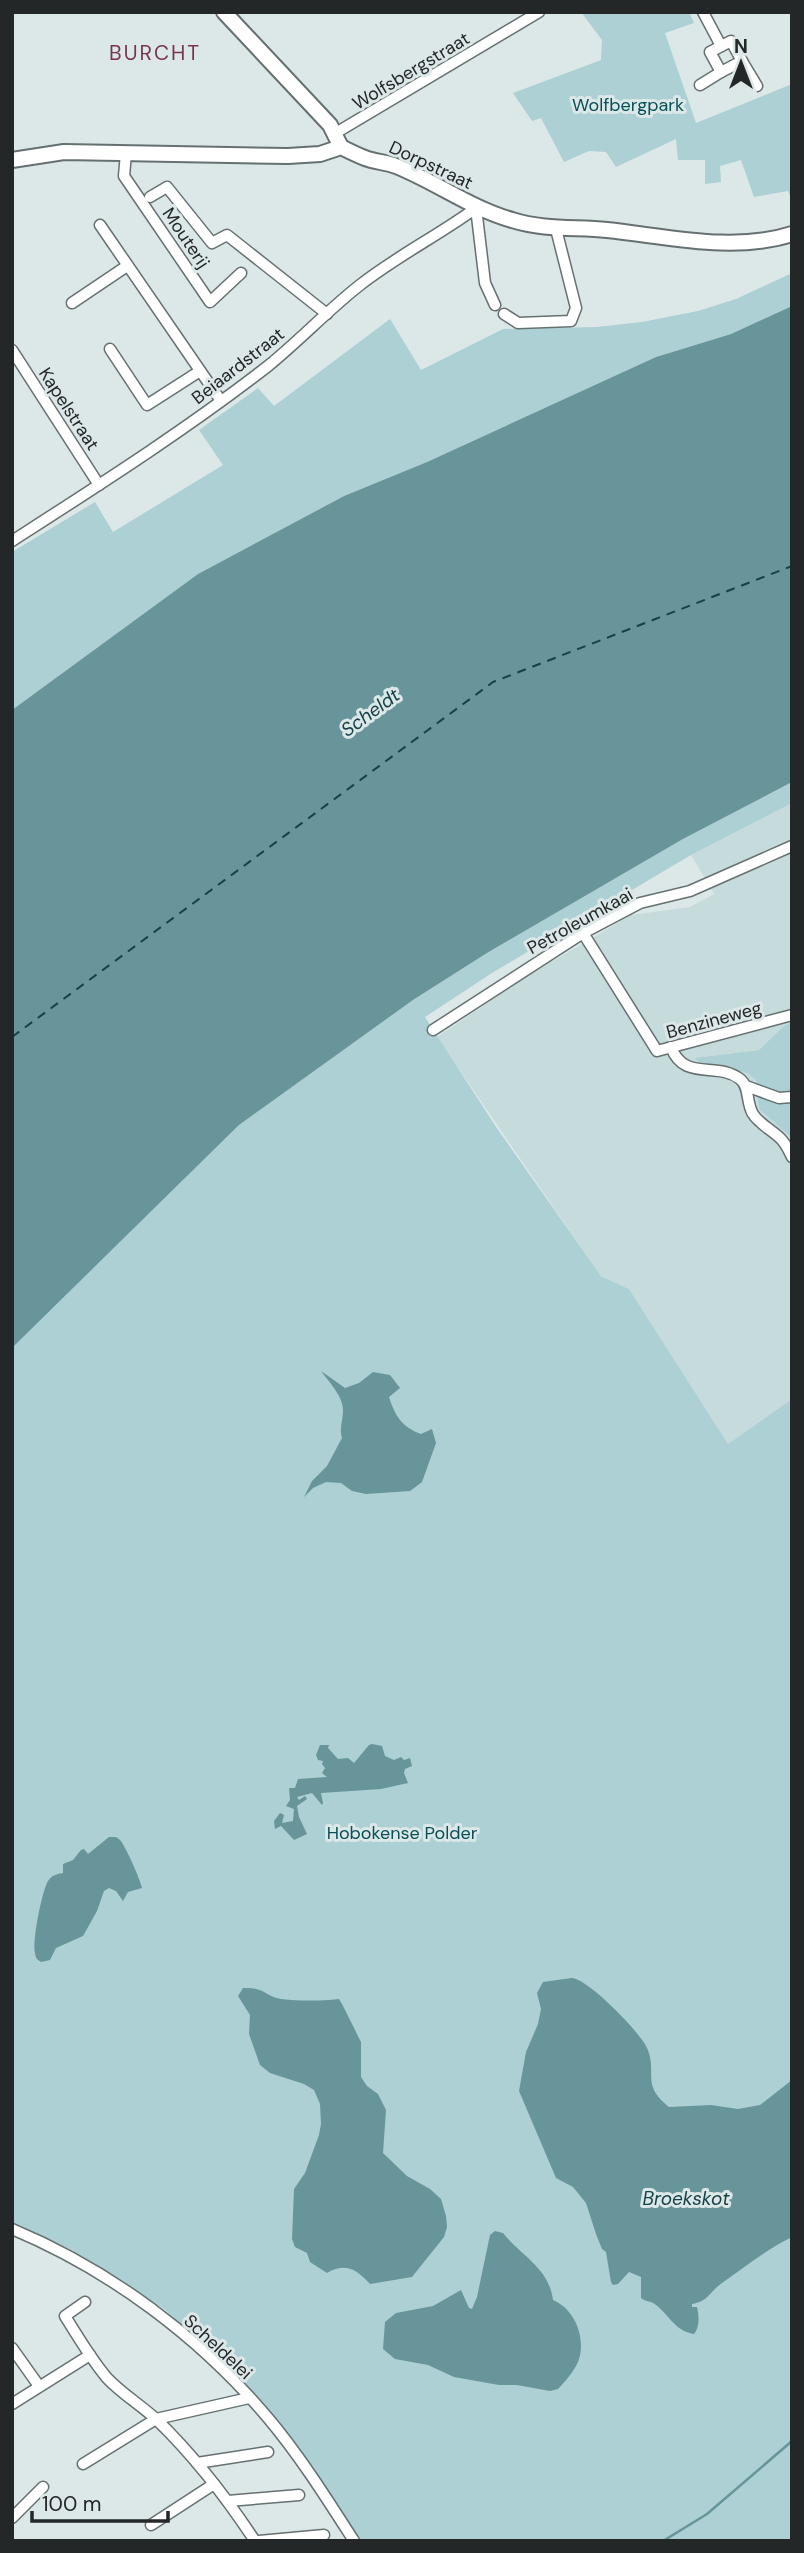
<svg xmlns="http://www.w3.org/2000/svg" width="804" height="2553" font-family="'DM Sans',sans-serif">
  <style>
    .built { fill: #c6dbdc }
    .green { fill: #acd0d4 }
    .water { fill: #67959a }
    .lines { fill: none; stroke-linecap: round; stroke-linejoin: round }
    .stream { stroke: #67959a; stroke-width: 2.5 }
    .ferry { stroke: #154246; stroke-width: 2; stroke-dasharray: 9 7; stroke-linecap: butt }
    .street-casing { stroke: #667071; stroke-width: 13 }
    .secondary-casing { stroke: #667071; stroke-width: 18 }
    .street { stroke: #fff; stroke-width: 10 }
    .secondary { stroke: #fff; stroke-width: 14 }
    .labels { text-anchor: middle; stroke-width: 6; stroke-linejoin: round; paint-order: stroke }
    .street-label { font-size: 18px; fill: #232728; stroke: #dce7e8 }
    .park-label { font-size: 18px; fill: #085056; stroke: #dce7e8 }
    .water-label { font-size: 19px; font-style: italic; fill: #154246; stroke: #dce7e8 }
    .quarter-label { font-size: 21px; letter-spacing: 2px; fill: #783553; stroke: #dce7e8 }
  </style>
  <rect width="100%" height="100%" fill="#dce7e8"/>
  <!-- built -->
  <path class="built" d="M792,803V1023L785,1025L759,1050L696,1058L699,1064L747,1073L756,1080L759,1109L792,1138V1399L728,1444L629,1289L600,1275L437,1037L526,977L631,915L690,907L714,894L691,855Z"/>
  <!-- green -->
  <g class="green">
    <path d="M581,12H689L694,23L665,33L696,123L792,84V201L788,191L754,197L741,160L720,166L721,182L705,184V160H678L676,139L616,167L606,152L589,151L564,162L541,118L532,121L513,93L601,60L602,40Z"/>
    <path d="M792,273V306L731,334L656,357L427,462L344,496L198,574L12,710V552L95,502L113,532L223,465L199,430L258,388L274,406L390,319L421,370L503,329L597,327L642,322L698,311L736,299Z"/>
    <path d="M792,782V803L691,855L492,973L425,1017L496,1127L601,1276L629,1289L728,1444L792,1399V2541H361L278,2422L245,2385L164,2309L74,2251L12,2222V1348L239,1125L413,1000L487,953L683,839Z"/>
    <path d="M792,1023V1138L759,1109L756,1080L747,1073L699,1063L695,1058L759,1050L785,1025Z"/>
  </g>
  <!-- water -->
  <g class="water">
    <path d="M792,306V782L683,839L487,953L413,1000L239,1125L12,1348V710L198,574L344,496L427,462L656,357L731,334Z"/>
    <path d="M321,1371L345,1388L359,1383L373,1372L390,1375L400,1388L389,1397C395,1416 402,1427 421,1434L432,1429L436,1443L422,1482L410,1491L366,1494L352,1491L341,1483L326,1482L313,1488L304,1497L312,1481L327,1466L342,1438C339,1428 343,1421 343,1410C343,1396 329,1382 321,1371Z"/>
    <path d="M372,1744L382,1746L385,1756L394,1760L401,1757L404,1760L410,1758L412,1766L405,1769L404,1773L408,1783L381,1789L321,1793L323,1803L322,1805L312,1793L297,1797L299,1800L305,1796L307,1799L297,1806L299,1817L307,1834L294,1840L281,1826L275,1829L274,1821L280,1813L284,1815L282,1823L293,1821L294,1809L286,1806L290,1800L289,1788H295L298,1779L327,1777L322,1773L325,1768L322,1764L323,1761L318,1760L316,1755L320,1745H329L328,1748L338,1759L348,1758L354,1763L369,1745Z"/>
    <path d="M109,1837C115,1837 116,1836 120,1840C125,1845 141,1881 142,1888L128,1892L123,1901L116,1891L109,1888L104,1891L97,1911L83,1936L56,1948L50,1960L41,1962C37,1959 36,1959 35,1953C32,1941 42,1891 48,1881C52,1875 57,1874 63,1873V1864L73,1860L81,1850L84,1849L88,1854Z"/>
    <path d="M572,1978C588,1979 640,2032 647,2048C658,2073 640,2084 669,2107L711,2105L738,2109L760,2105L792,2080V2237C767,2249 745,2267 722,2283C709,2292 709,2301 692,2304V2307H697C699,2316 700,2327 694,2334C675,2331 670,2316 656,2305C652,2301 646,2302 641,2298V2277L629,2272L618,2284L613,2285L611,2282L606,2252L602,2249L596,2234L586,2203L573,2187L556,2178L519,2091L526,2052L538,2024L541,2009L537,1993L543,1982Z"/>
    <path d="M243,1988C265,1987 266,1997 281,1999C300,2001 320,2001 339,1999L342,2004L361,2042V2077L367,2086L378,2094L386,2110L383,2153L407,2176L430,2189L441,2199L446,2216L447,2227L444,2237L412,2277L370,2284C357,2270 346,2262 327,2273L310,2262L307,2253L295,2247L292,2239L294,2189L305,2173L319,2135L321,2124L320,2104L314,2090L304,2084L270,2073L260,2065L249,2034L250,2015L238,1996Z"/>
    <path d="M495,2231L503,2233C522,2257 549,2268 553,2300C575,2309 587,2339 578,2362C574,2371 565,2382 558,2389L550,2391L517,2385H499L454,2377L428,2365L395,2359L383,2349L385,2322L396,2313L433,2306L461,2290L469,2308L472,2309L477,2297L490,2235Z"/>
  </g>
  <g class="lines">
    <!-- stream -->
    <path class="stream" d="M663,2541L707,2514L792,2441"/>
    <!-- ferry -->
    <path class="ferry" d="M12,1037L493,682L792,566"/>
    <!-- street casing -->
    <g class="street-casing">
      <g id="street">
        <path d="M703,12L721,46"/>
        <path d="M731,41L742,61L721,72L710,52Z"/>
        <path d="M742,61L757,86"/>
        <path d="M700,85L721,72"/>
        <path d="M334,134L539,12"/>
        <path d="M126,153L124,176L210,302L241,273"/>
        <path d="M150,197L167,187L212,243L227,235L327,314"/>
        <path d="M476,208L485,283L495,305"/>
        <path d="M100,225L221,401"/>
        <path d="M72,303L127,266"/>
        <path d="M504,314L518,323L571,321L576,308L556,229"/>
        <path d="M110,349L147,405L200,371"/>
        <path d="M12,350L99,485"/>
        <path d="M12,541C99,485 187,429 268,366C300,340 328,310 360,285C397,256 439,235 476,208"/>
        <path d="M583,933L657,1051L792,1015"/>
        <path d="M433,1030L583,933L640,903L690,891L792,846"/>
        <path d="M671,1047C684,1082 717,1061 740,1079C750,1087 746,1103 753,1114C759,1124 772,1130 781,1139C786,1144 789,1151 792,1157"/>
        <path d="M746,1086L779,1098L792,1097"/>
        <path d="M12,2229C110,2270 200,2337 268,2418C300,2456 327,2499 354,2541"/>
        <path d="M85,2302L65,2316C78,2337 91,2359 107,2378C122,2394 141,2405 157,2420C194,2456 226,2497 255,2541"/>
        <path d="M12,2348L39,2386"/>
        <path d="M12,2404L90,2355"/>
        <path d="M197,2463L268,2452"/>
        <path d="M83,2464L156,2419L249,2398"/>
        <path d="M228,2501L299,2495"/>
        <path d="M12,2518L43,2487"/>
        <path d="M151,2525L214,2484"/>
        <path d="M259,2541L324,2535"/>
      </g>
    </g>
    <!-- secondary casing -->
    <g class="secondary-casing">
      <g id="secondary">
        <path d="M224,12L330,125L341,147"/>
        <path d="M12,160L64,152L288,156L320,154L341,147C349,151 357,155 365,158C375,162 386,162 396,166C436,182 470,208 512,220C544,230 574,227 607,230C666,236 733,253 792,234"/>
      </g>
    </g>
    <!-- street -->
    <use href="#street" class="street"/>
    <!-- secondary -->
    <use href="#secondary" class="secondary"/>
  </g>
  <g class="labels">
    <!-- street labels -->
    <g class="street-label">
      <text transform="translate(411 71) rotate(-31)" y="6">Wolfsbergstraat</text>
      <text transform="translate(431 165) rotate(25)" y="6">Dorpstraat</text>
      <text transform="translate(186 238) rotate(56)" y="6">Mouterij</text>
      <text transform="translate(238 366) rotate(-38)" y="6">Beiaardstraat</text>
      <text transform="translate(69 409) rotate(57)" y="6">Kapelstraat</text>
      <text transform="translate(580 921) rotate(-29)" y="6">Petroleumkaai</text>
      <text transform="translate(714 1020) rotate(-15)" y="6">Benzineweg</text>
      <text transform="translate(218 2347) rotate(43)" y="6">Scheldelei</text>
    </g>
    <!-- park labels -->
    <g class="park-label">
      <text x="628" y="111">Wolfbergpark</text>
      <text x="402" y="1839">Hobokense Polder</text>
    </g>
    <!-- water labels -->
    <g class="water-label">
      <text transform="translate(370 712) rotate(-36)" y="7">Scheldt</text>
      <text x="686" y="2205">Broekskot</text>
    </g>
    <!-- quarter labels -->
    <g class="quarter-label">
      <text x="155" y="60">BURCHT</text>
    </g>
  </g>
  <!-- border -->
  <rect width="804" height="2553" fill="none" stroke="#232728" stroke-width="28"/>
  <!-- north arrow -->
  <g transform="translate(741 63)" stroke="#dce7e8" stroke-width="5" paint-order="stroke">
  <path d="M0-5L12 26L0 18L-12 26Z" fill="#232728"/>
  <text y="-10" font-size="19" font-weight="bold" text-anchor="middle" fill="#232728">N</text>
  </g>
  <!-- scale -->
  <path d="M32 2511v10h136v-10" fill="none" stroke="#232728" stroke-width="3.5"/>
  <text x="42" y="2511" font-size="21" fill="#232728" stroke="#dce7e8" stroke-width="5" paint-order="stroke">100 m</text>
</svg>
